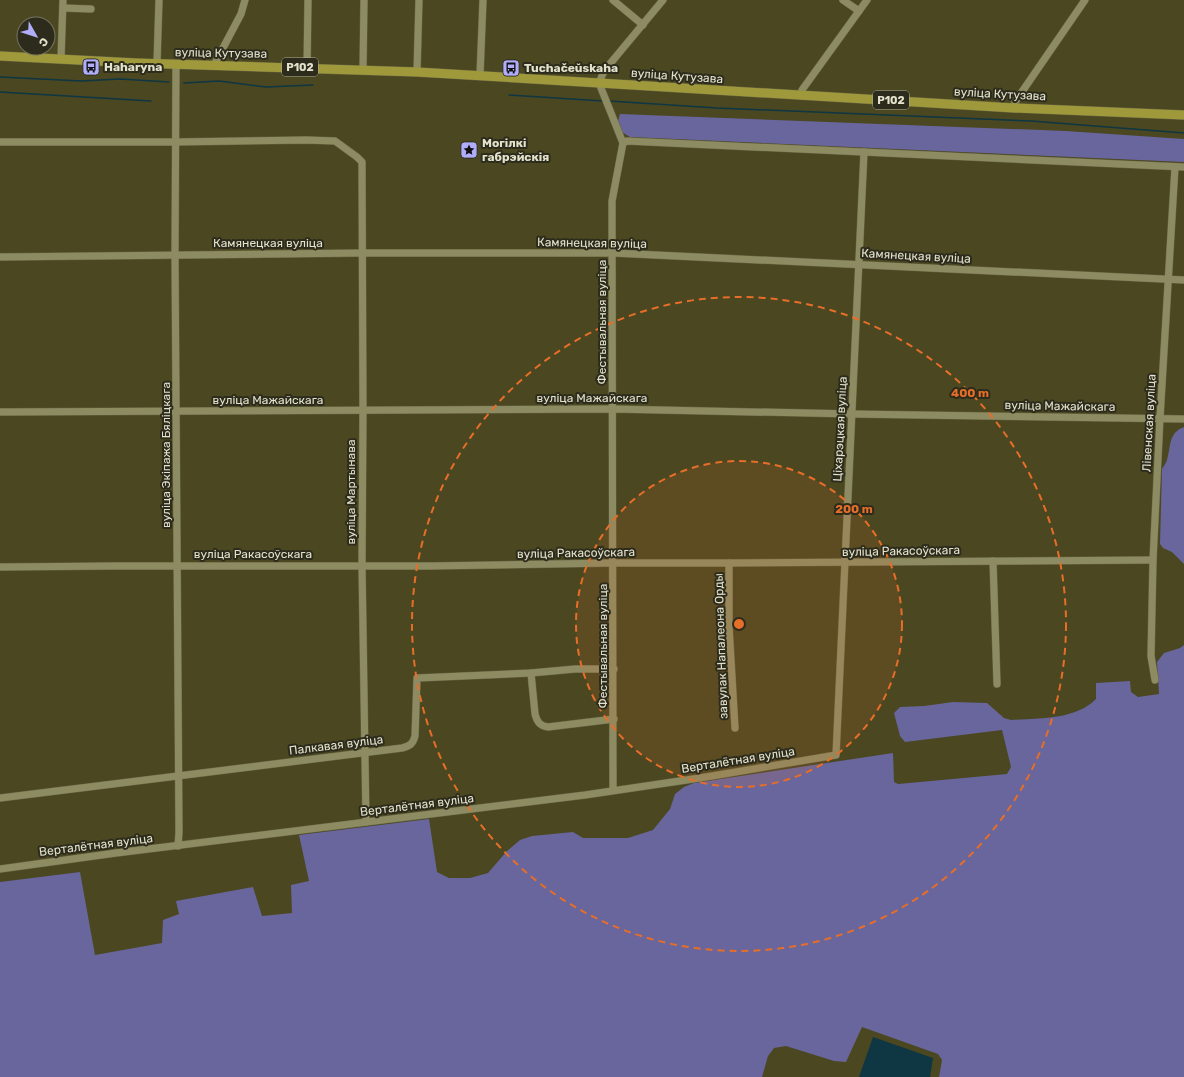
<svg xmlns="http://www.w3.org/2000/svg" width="1184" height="1077" font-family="Rubik,sans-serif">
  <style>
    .forest { fill: #68669c }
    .water { fill: #0e3643 }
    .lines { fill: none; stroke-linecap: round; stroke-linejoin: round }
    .stream { stroke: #0e3643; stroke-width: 1.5 }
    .minor-casing { stroke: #666341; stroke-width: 8 }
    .major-casing { stroke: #666341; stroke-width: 10 }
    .minor { stroke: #8d8b62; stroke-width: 7 }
    .major { stroke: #a0993b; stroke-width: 9 }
    .ring { fill: none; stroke: #e76e29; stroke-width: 2; stroke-dasharray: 7 5 }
    .labels { text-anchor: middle; stroke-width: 4; stroke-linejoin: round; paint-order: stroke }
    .shield { fill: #2d2c1c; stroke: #acab98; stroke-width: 1 }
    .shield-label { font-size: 11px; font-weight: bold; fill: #e3e2cd }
    .street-label { font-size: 12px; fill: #e3e2cd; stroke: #2d2c1c }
    .poi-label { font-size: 12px; font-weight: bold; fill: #e3e2cd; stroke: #2d2c1c; text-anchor: start }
    .centre { fill: #e76e29; stroke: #2d2c1c; stroke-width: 2 }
    .ring-label { font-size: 12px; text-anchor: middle; font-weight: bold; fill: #e76e29; stroke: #2d2c1c; stroke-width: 4; stroke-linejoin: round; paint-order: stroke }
  </style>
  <rect width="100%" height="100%" fill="#4a4721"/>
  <!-- forest -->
  <g class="forest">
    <path d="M620,114L1066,131L1184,139V162L630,137L622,132L618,121Z"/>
    <path d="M1184,427V564L1172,552L1163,548L1160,544L1162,469C1164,466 1166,463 1167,460C1171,447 1168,433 1184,427Z"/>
    <path d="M1184,645V1077H939L942,1060L938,1054L862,1027L846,1062L834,1061L786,1046L774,1048L768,1056L762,1077H0V882L80,872L95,955L162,943L163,920L179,914L176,901L253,887L262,916L292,913L291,885L309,881L299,835L429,819L437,872L449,878H470L488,873L507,851L520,840L532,836L573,832L583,838H628L653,830L670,809L675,794L684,787L694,783L893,753L894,782L898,784L1007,774L1011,767L1002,730L905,742L900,736L894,713L900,707L924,706L953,702L987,703L1004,718L1011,720C1040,718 1075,720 1096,699V683L1130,681L1131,692L1138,697L1159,694L1157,662L1164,653L1180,648Z"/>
  </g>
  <!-- water -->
  <path class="water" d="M873,1037L933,1058L930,1077H859Z"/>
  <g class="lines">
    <!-- stream -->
    <g class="stream">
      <path d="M0,77L81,81L120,79L169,82"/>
      <path d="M184,83L219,81L266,87L313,85"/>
      <path d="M0,92L151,101"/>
      <path d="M509,95L603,101"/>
      <path d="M609,101L717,108L1031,121L1184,133"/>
    </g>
    <!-- minor casing -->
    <g class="minor-casing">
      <g id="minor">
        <path d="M613,0L643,25"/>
        <path d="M843,0L859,11"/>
        <path d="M63,8L91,9"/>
        <path d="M61,59L63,0"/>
        <path d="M157,63L159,0"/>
        <path d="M176,64L175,255L179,832L178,846"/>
        <path d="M214,65L241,14L245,0"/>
        <path d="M307,68L308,0"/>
        <path d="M363,70L364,0"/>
        <path d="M417,72L419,0"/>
        <path d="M480,75L483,0"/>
        <path d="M801,96L802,90L867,0"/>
        <path d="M1014,108L1015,102L1085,0"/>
        <path d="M0,142H175L307,140L335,141L357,157L362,162L363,411L362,565L366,822"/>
        <path d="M623,143L599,83L604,71L663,0"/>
        <path d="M0,257L362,253H613L1184,280"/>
        <path d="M0,412L613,409L852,414L1184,419"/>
        <path d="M993,561L997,684"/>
        <path d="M729,563V626L735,728"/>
        <path d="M0,567L113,566H430L613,563H729L1153,560"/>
        <path d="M531,673L535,714C537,722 540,726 548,727L614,719"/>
        <path d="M1155,680L1151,656L1153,560L1160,418L1175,167"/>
        <path d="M613,790L612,201L623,143L627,141L1184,167"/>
        <path d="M0,798L402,748C410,746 413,744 415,736L417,678L531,673L575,669H614"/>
        <path d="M0,869L116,853L585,795L700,778L836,755L864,152"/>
      </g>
    </g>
    <!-- major casing -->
    <g class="major-casing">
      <path id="major" d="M0,56L136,63L417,72L1014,108L1184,115"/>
    </g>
    <!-- minor -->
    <use href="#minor" class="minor"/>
    <!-- major -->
    <use href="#major" class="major"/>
  </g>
  <!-- distance rings -->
  <circle cx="739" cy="624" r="163" fill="#e76e29" fill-opacity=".12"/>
  <g class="ring">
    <circle cx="739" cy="624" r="163"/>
    <circle cx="739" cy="624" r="327"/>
  </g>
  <!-- icons -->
  <defs>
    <g id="bus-square" transform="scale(0.9)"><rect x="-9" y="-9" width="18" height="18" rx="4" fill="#b0aefa" stroke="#2d2c1c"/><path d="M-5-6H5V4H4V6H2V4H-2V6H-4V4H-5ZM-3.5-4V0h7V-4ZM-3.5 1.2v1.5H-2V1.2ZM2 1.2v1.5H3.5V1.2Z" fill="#111"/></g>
    <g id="sight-square" transform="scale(0.9)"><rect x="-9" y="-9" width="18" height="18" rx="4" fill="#b0aefa" stroke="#2d2c1c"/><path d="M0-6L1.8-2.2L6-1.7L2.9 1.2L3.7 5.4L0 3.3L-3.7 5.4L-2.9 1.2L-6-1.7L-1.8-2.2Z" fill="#111"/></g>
  </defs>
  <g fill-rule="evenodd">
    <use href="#bus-square" x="91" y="67"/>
    <use href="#bus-square" x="511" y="68"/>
    <use href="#sight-square" x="469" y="150"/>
  </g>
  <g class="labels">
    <!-- shield labels -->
    <g class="shield">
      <rect x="282" y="58" width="36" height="18" rx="3"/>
      <rect x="873" y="91" width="36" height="18" rx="3"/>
    </g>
    <g class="shield-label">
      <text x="300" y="71">Р102</text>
      <text x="891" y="104">Р102</text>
    </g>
    <!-- street labels -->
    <g class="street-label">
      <text transform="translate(221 53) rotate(1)" y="4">вуліца Кутузава</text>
      <text transform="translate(677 76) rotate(4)" y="4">вуліца Кутузава</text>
      <text transform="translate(1000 94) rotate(3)" y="4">вуліца Кутузава</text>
      <text x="268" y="247">Камянецкая вуліца</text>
      <text transform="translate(592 243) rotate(1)" y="4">Камянецкая вуліца</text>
      <text transform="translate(916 256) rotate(3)" y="4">Камянецкая вуліца</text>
      <text transform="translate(602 322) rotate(-90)" y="4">Фестывальная вуліца</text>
      <text x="592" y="402">вуліца Мажайскага</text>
      <text x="268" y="404">вуліца Мажайскага</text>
      <text transform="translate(1060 406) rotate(1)" y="4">вуліца Мажайскага</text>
      <text transform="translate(1149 423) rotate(-87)" y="4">Лівенская вуліца</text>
      <text transform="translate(840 429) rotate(-87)" y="4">Ціхарэцкая вуліца</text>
      <text transform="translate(166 455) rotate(-90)" y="4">вуліца Экіпажа Бяліцкага</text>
      <text transform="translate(351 492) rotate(-90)" y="4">вуліца Мартынава</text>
      <text transform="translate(901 551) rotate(-1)" y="4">вуліца Ракасоўскага</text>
      <text transform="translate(576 553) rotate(-1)" y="4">вуліца Ракасоўскага</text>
      <text x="253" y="558">вуліца Ракасоўскага</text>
      <text transform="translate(603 646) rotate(-90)" y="4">Фестывальная вуліца</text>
      <text transform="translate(721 646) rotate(-92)" y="4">завулак Напалеона Орды</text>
      <text transform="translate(336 745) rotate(-7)" y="4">Палкавая вуліца</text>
      <text transform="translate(738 760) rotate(-9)" y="4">Верталётная вуліца</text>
      <text transform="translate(417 805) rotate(-7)" y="4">Верталётная вуліца</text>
      <text transform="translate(96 845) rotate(-7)" y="4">Верталётная вуліца</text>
    </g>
    <!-- poi labels -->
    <g class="poi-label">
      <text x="104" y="71">Haharyna</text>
      <text x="524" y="72">Tuchačeŭskaha</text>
      <text x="482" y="147">Могілкі<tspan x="482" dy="14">габрэйскія</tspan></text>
    </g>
  </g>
  <circle cx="739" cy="624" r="6" class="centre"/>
  <g class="ring-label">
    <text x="970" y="397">400 m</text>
    <text x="854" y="513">200 m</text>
  </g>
  <!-- north arrow -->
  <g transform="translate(36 36) rotate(129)"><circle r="19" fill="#2d2c1c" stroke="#767563"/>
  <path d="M0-3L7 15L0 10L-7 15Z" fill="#b0aefa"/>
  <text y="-6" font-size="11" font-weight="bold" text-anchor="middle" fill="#e3e2cd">С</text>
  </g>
</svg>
